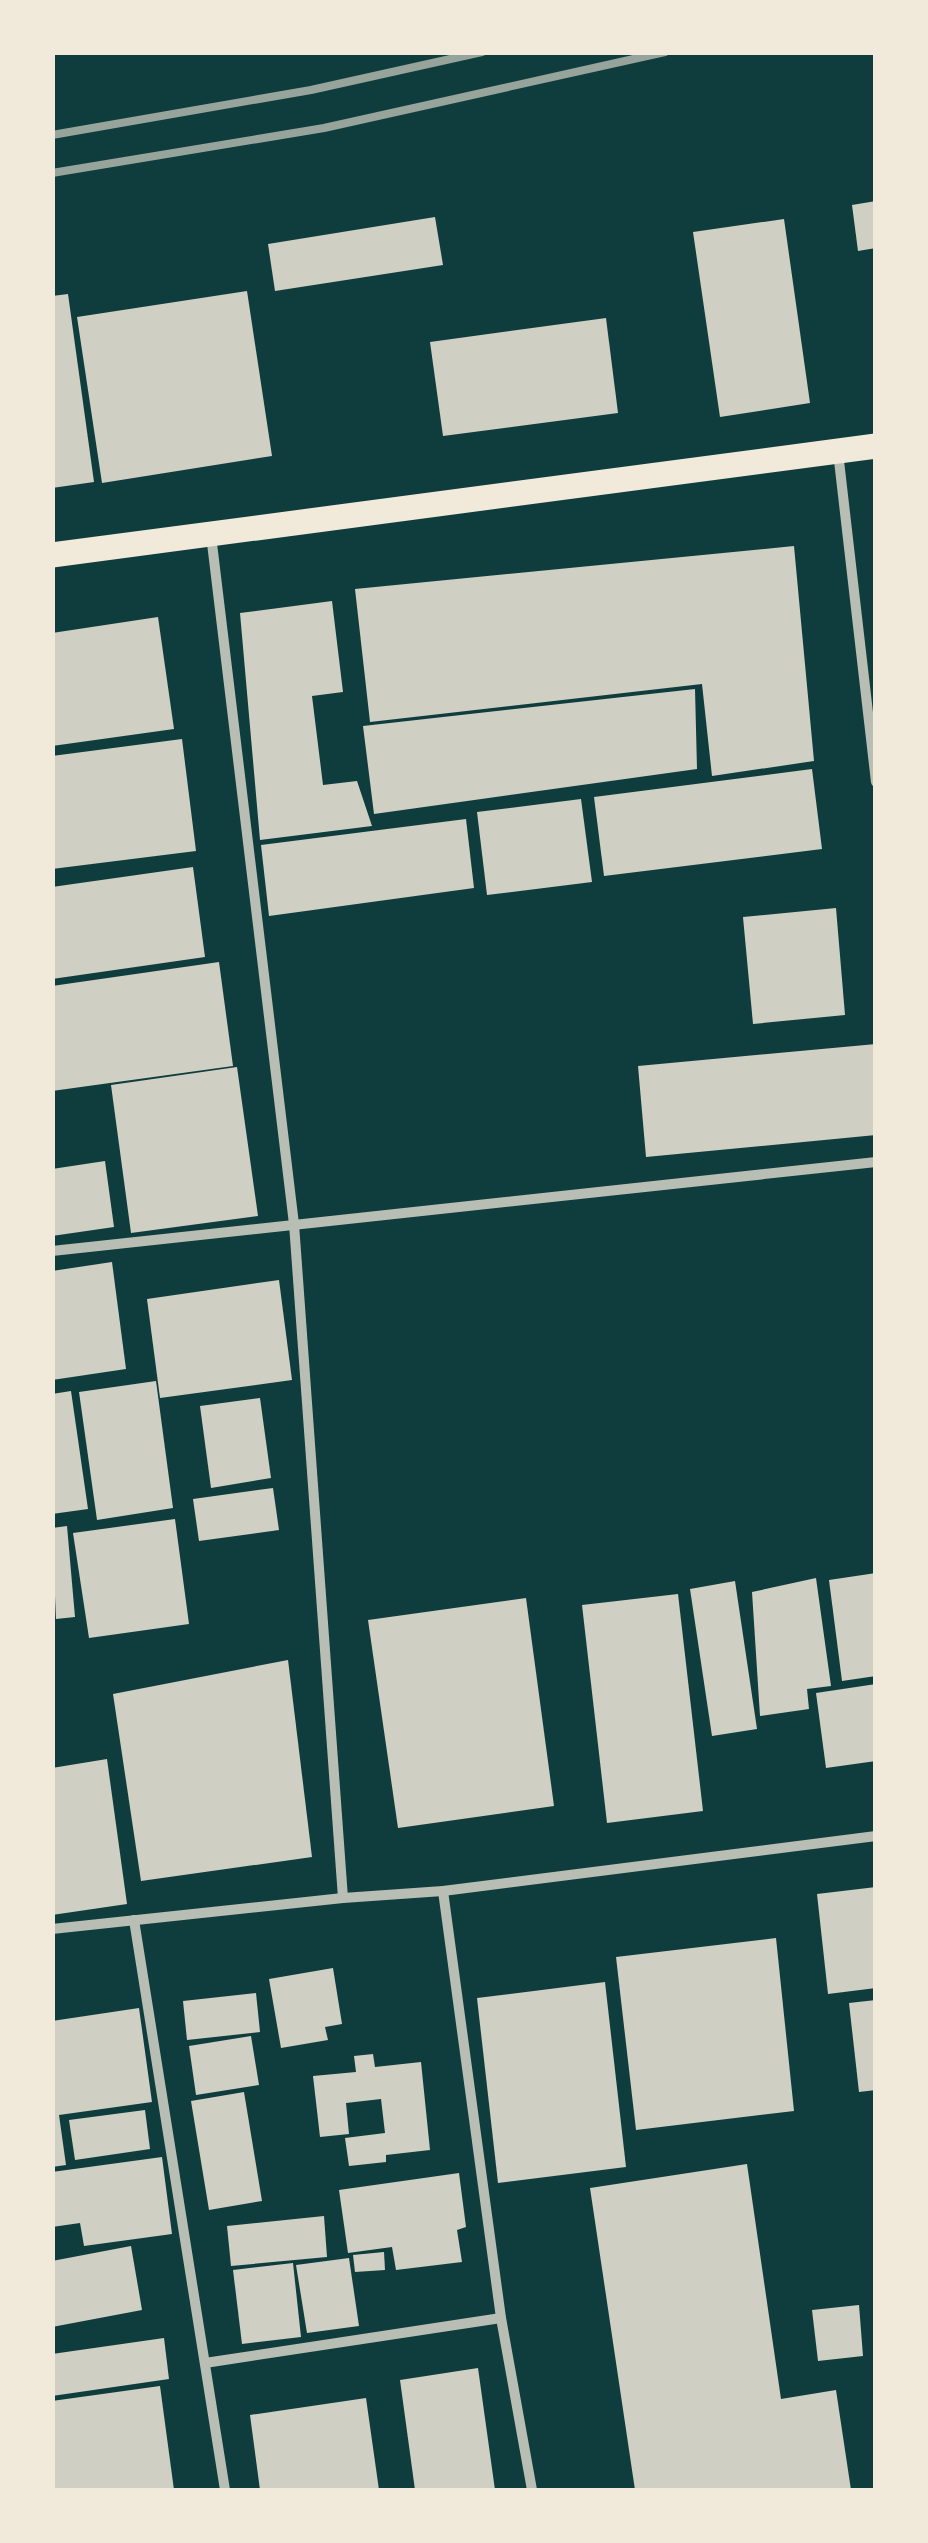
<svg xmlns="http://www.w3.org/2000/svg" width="928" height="2543" font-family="'Work Sans',sans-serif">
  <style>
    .building { fill: #cfcfc3 }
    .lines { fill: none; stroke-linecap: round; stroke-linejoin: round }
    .minor { stroke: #b8beb3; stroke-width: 10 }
    .primary { stroke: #f1e9da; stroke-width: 25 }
    .rail { stroke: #97a49c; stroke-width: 8 }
  </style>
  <rect width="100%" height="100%" fill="#0f3d3e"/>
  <!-- building -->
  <g class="building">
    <path d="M876,201V248L858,251L852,205Z"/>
    <path d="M435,217L443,265L275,291L268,244Z"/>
    <path d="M784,219L810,403L720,417L693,232Z"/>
    <path d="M247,291L272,456L102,483L77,317Z"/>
    <path d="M68,294L94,482L52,488V296Z"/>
    <path d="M606,318L618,413L443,436L430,342Z"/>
    <path d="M794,546L814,761L712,776L702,684L370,722L355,589Z"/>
    <path d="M332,601L343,692L312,696L323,785L357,781L372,826L260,840L240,613Z"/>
    <path d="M158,617L174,729L52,746V633Z"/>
    <path d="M695,689L697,769L374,814L363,726Z"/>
    <path d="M182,739L196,851L52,869V756Z"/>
    <path d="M812,769L822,849L604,876L594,797Z"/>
    <path d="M581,799L592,882L487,895L477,812Z"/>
    <path d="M466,819L474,888L269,916L261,845Z"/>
    <path d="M193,867L205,957L52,979V887Z"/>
    <path d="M836,908L845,1015L753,1024L743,917Z"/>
    <path d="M219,962L233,1066L52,1091V986Z"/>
    <path d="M876,1044V1135L646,1157L638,1066Z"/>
    <path d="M237,1067L258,1216L131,1233L111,1085Z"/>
    <path d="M105,1161L114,1227L52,1236V1169Z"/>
    <path d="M112,1262L126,1369L52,1380V1271Z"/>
    <path d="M279,1280L292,1380L160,1398L147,1299Z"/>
    <path d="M156,1381L173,1508L97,1520L79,1392Z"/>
    <path d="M71,1391L88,1509L52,1514V1394Z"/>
    <path d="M260,1398L271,1478L211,1488L200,1406Z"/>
    <path d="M273,1488L279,1530L199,1541L193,1499Z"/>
    <path d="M175,1519L189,1624L89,1638L73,1533Z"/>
    <path d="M67,1526L75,1617L56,1619L52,1528Z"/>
    <path d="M876,1573V1676L842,1681L829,1580Z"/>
    <path d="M816,1578L831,1686L807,1689L809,1709L760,1716L752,1592Z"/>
    <path d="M735,1581L757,1729L712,1736L690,1589Z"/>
    <path d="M678,1594L703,1811L607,1823L582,1605Z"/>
    <path d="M526,1598L554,1806L398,1828L368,1620Z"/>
    <path d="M288,1660L312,1857L141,1881L113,1694Z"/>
    <path d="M876,1684V1761L826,1768L816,1693Z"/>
    <path d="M107,1759L127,1904L52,1915V1768Z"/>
    <path d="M876,1887V1988L828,1994L817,1894Z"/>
    <path d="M776,1938L794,2111L636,2130L616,1957Z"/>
    <path d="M333,1968L342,2024L325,2027L328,2040L281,2048L269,1979Z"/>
    <path d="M605,1982L626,2167L498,2183L477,1998Z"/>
    <path d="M256,1993L260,2032L187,2040L183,2001Z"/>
    <path d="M876,2000V2090L859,2092L849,2003Z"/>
    <path d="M139,2008L152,2102L59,2115L66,2165L52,2167V2021Z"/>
    <path d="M251,2036L259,2085L196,2095L189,2046Z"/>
    <path d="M373,2054L375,2067L421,2062L430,2150L386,2155V2162L349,2166L345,2138L385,2133L381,2099L346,2103L349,2134L320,2137L313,2076L356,2072L354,2056Z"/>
    <path d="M244,2092L262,2201L209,2210L191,2101Z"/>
    <path d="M145,2110L150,2149L75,2160L69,2120Z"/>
    <path d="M162,2157L172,2234L84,2246L80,2223L52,2227V2172Z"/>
    <path d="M747,2164L781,2399L836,2390L851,2490H635L590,2188Z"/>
    <path d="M459,2173L466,2227L457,2230L462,2262L396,2270L392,2247L348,2253L339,2190Z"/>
    <path d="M324,2216L327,2257L231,2266L227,2226Z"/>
    <path d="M131,2246L142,2310L52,2327V2261Z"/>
    <path d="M384,2252L385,2270L355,2272L353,2255Z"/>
    <path d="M349,2258L359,2326L307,2333L296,2265Z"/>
    <path d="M293,2263L301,2337L242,2344L233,2270Z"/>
    <path d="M859,2305L863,2356L818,2361L812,2310Z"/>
    <path d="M164,2338L169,2379L52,2396V2354Z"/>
    <path d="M478,2368L495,2490H415L400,2380Z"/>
    <path d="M160,2386L174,2490H52V2401Z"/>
    <path d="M366,2398L379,2490H260L250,2415Z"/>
  </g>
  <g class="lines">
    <!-- minor -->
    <g class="minor">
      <path d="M838,452L876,782"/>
      <path d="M211,535L294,1224L343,1898"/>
      <path d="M52,1251L876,1162"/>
      <path d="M443,1891L501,2318L532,2490"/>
      <path d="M134,1920L225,2490"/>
      <path d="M52,1929L343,1898L443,1891L876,1836"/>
      <path d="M205,2363L501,2318"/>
    </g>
    <!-- primary -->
    <path class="primary" d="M52,555L876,446"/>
    <!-- rail -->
    <g class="rail">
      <path d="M52,135L311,90L482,52"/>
      <path d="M52,173L324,128L665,52"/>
    </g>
  </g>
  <!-- border -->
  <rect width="928" height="2543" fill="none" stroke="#f1e9da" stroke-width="110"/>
</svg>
